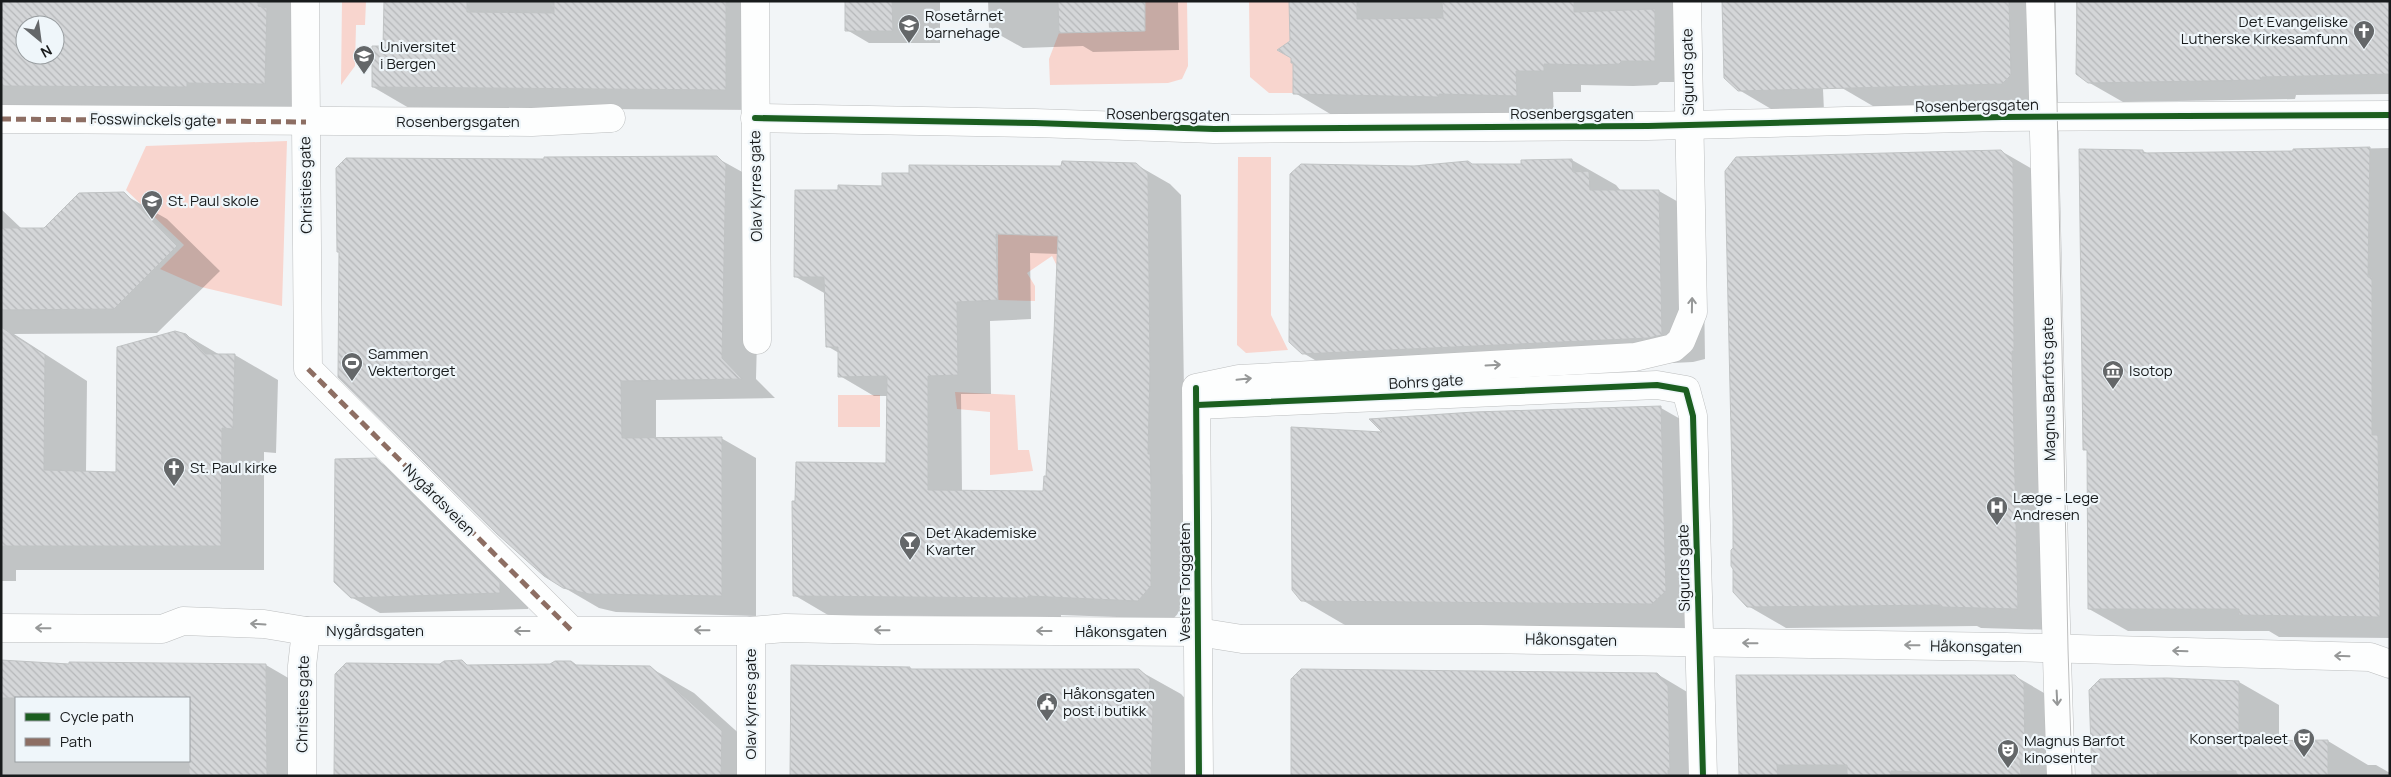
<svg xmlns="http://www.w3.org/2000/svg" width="2391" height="777" font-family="Manrope,sans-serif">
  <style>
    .green { fill: #f8d5ce }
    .shadow { fill: #0003; fill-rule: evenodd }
    .building { fill: url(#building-back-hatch); stroke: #c0c3c4; fill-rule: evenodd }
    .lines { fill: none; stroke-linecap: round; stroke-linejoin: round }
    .minor-casing { stroke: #bcbebf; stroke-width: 29 }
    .major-casing { stroke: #bcbebf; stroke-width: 29 }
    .highway-casing { stroke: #bcbebf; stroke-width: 29 }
    .minor { stroke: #fdfefe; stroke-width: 28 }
    .major { stroke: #fdfefe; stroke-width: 28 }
    .highway { stroke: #fdfefe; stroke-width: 28 }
    .tram { stroke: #bdbebe; stroke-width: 1 }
    .quiet { stroke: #8d6e63; stroke-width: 5; stroke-dasharray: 10 5; stroke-linecap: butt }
    .cycleway-casing { stroke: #eff6fa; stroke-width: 9 }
    .cycleway { stroke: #1b5e20; stroke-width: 6 }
    .oneway { stroke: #969898 }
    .labels { text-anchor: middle; stroke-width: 4.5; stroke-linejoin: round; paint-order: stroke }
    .poi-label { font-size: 15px; fill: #181b1c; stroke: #eff6fa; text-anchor: start }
    .street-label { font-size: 15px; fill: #181b1c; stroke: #eff6fa }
  </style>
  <defs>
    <pattern id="building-back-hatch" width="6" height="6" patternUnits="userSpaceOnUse" patternTransform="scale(1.25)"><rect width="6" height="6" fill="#d4d6d8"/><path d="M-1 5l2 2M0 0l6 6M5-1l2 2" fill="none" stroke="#b5b7b9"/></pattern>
  </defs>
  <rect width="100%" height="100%" fill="#f2f5f7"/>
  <!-- green -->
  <g class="green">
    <path d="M342,1H366L365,25H356L355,66L341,85Z"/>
    <path d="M1145,1H1187L1188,66L1182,79L1168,83L1050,85L1049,59L1059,33L1145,31Z"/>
    <path d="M1249,1H1289L1292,39L1288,42L1289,57L1293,59L1291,60V63H1293L1294,93H1269L1250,77Z"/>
    <path d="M287,141L282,306L201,287L160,269L184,245L126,190L146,146Z"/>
    <path d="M1238,157H1271V315L1288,350L1246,353L1237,345Z"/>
    <path d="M998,230H1057L1065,256L1057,266L1052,256L1027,273L1035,286V301L998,300Z"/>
    <path d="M955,392L1015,395L1018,450H1029L1033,471L990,475V412L957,409Z"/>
    <rect x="838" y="395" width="42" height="32"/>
  </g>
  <!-- shadow -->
  <g class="shadow">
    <path d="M1,1H294L307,108L229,106V110L1,109ZM25,25H55V55H25Z"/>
    <path d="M385,1H762V110L409,108L373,87L384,48Z"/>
    <path d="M847,1H940V43H869L847,30Z"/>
    <path d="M988,1H1178L1179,50L1093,52L1083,46L1023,48L989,29Z"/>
    <path d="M1289,1H1691L1692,82H1660L1657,85L1633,86L1581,85V92H1553L1554,117L1332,115L1295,93Z"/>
    <path d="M1819,1L1824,111L1778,113L1739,90Z"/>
    <path d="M1839,1H2044L2039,105L1878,109L1842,88Z"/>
    <path d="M2076,1H2390V94L2296,95L2295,99L2123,102L2088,82L2078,73Z"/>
    <path d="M2390,148V638L2279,637L2269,631H2128L2089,609L2088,451L2084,449L2143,151L2149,154L2294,153V150Z"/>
    <path d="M2001,151L2039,173L2056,630L1981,628L1977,626L1786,628L1748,606Z"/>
    <path d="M717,158L753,178L761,187L756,379L775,398L656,400V439L721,438L756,458V616L616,612L599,608L563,587L545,160Z"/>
    <path d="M1572,160L1616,185L1621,191H1659L1703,216L1705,359L1693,362L1347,379L1303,353L1414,167L1522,165Z"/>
    <path d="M1135,164L1170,184L1181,195L1184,392L1182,474L1184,475L1185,606L1173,619L1061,615V617L828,615L794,595L887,464L888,396H874L840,376L839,353L827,346L826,294L796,277L839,191L884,187L911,174ZM1030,253L1058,254L1047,477L1045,492H962L961,394H991L990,321L1031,319Z"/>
    <path d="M123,194L167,219L220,271L157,333L14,334L87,381L86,473L117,474L186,335L220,355H235L278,380L276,453L264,452V570H16V581H1V209L22,229H44Z"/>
    <path d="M1661,408L1703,432L1695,628L1345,625L1302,600L1386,433Z"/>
    <path d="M376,460L404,476L528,599V609L380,613L351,597Z"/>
    <path d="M1,662L70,666L266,665L309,690L310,776H1ZM16,698H189V761H16Z"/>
    <path d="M462,662L469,666H551L571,662L578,666L649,667L694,693L765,757V776H336L440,665Z"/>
    <path d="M910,668L914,670H1138L1181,694L1191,705L1193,776H793Z"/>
    <path d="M1657,674L1699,699L1710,776H1293Z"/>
    <path d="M2015,676L2056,700L2065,776H1739Z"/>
    <path d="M2239,682L2279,705V742L2328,741L2368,765H2376L2390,773V776H2093Z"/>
  </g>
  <!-- building -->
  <g class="building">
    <path d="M1,1H259L258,6L267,8L265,84L187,83V87L1,86ZM25,25H55V55H25Z"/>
    <path d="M384,1H467V12L554,13V1H726V90L372,87V46H383Z"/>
    <path d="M845,1H892L893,31H845Z"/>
    <path d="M1058,1H1145V31L1059,33Z"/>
    <path d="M1289,1H1357V19L1443,18L1442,1H1574V12L1655,9V61H1622L1619,64L1595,65L1544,64V71H1516L1517,96L1439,94V97L1293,94V63H1291V58L1277,50L1290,41Z"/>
    <path d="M1722,1H2009L2011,75L2002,84L1738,91L1724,78Z"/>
    <path d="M2077,1H2390V74L2262,77L2261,80L2088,83L2076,74Z"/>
    <path d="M2370,147L2368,277H2372V435H2378L2380,617L2239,615V609H2088L2087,450H2083L2079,149L2143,150V153L2293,151V149Z"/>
    <path d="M2001,150L2013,163L2014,351H2012L2018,609L1942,607L1941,605L1747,607L1733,592V569L1731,566V550L1733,548V518L1725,171L1736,157Z"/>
    <path d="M717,156L726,165L722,358L742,379L621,381L622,438L722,437V596L589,594L563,588L544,576L497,534L338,377L339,252H337L336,168L346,158L544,159V157Z"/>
    <path d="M1572,159L1573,172L1589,171L1590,190H1659L1662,335L1648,338L1302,354L1289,342L1290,174L1301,164L1414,166L1468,161L1472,164H1521V160Z"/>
    <path d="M1062,161L1136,163L1148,174L1150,372L1148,454H1150L1151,484V586L1138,601L1028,596V598L793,596L792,501H795L796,462L886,463L887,376L838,377V347H826L824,277H794L795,190H838V185L882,186V173H909V165L1061,166ZM996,234L1058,236L1054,333L1046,476H1044L1043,491L928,490V376L958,375L957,302L998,300Z"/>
    <path d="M124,192L177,246L114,309L1,310V228H44L79,193Z"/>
    <path d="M1,327L45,355L44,470L116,472L117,347L175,331L186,334L206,354H235L233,429L222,428L221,546H1Z"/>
    <path d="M1661,406L1666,591L1652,604L1301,601L1292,590L1291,427L1382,432L1369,419L1474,412Z"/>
    <path d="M376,458L500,581V593L351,598L334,582L335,459Z"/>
    <path d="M1,660L69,664V662L266,664L267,776H189V698H1Z"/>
    <path d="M462,660L467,665L550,664L555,661H571L576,665L650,666L722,731L721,776H334L335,674L346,663L440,664L444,661Z"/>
    <path d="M791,665L910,667V669H1139L1150,679L1149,702L1153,706L1151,776H790Z"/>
    <path d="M1301,669L1657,673L1668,684L1670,771L1668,770V776H1291V679Z"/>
    <path d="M1736,675H2015L2024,684L2025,761H2020L2021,776L1891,771V776L1847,775V765H1777L1778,776H1739Z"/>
    <path d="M2167,678L2239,681V741L2328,740V776H2236V771L2157,772V776H2092L2089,690L2100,679Z"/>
  </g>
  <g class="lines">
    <!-- minor casing -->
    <g class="minor-casing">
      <g id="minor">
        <path d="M305,1L308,369L571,630"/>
        <path d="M755,1L757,340"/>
        <path d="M2040,1C2049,259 2051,518 2061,776"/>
        <path d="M755,118L1035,123L1214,129L1648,126L2002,117L2390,115"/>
        <path d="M1,119L532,122L611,118"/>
        <path d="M1197,405L1657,385L1686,390L1693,416L1703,776"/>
        <path d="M1199,776L1196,388L1239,379L1635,357L1673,348L1681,341L1693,312L1687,1"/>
      </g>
    </g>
    <!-- major casing -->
    <g class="major-casing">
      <path id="major" d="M751,631L785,628L879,630L1198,632L1242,639H1480L2006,647L2370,657L2390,664"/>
    </g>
    <!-- highway casing -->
    <g class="highway-casing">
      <g id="highway">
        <path d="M1,628L162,629L183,621L264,624L306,631H751V776"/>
        <path d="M302,776V666L306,631"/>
      </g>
    </g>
    <!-- minor -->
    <use href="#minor" class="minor"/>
    <!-- major -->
    <use href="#major" class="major"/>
    <!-- highway -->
    <use href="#highway" class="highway"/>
    <!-- tram -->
    <path class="tram" d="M2055,1L2068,649L2072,776"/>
    <!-- quiet -->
    <g class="quiet">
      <path d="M1,119L306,122"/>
      <path d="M308,369L571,630"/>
    </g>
    <!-- cycleway casing -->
    <g class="cycleway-casing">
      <g id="cycleway">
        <path d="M755,118L1035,123L1214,129L1648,126L2002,117L2390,115"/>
        <path d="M1196,388L1199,776"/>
        <path d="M1197,405L1657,385L1686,390L1693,416L1703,776"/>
      </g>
    </g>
    <!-- cycleway -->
    <use href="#cycleway" class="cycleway"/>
  </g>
  <!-- one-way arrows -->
  <defs><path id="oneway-shaft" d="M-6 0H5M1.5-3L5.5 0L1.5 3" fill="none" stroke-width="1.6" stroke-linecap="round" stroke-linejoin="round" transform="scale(1.25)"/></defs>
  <g class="oneway">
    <use href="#oneway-shaft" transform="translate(1692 305) rotate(-89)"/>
    <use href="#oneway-shaft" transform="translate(1493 365) rotate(-3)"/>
    <use href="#oneway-shaft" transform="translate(1244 379) rotate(-6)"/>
    <use href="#oneway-shaft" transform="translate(258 624) rotate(-177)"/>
    <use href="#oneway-shaft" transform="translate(43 628) rotate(-179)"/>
    <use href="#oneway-shaft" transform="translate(702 630) rotate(-179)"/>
    <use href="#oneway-shaft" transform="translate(882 630) rotate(-179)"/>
    <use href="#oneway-shaft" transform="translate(522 631) rotate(180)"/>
    <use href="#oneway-shaft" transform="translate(1044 631) rotate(-180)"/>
    <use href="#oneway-shaft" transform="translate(1750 643) rotate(-179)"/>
    <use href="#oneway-shaft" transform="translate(1912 645) rotate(-179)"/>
    <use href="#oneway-shaft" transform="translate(2180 651) rotate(-178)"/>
    <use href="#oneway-shaft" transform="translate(2342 656) rotate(-178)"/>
    <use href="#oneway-shaft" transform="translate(2057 698) rotate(87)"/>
  </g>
  <!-- icons -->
  <defs>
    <g id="school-pin" transform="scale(1.125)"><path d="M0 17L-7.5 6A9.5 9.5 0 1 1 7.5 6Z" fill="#646769" stroke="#eff6fa"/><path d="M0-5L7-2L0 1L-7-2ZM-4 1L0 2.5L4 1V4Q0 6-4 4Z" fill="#fff"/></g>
    <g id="church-pin" transform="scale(1.125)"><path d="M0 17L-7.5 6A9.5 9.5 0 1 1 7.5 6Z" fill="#646769" stroke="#eff6fa"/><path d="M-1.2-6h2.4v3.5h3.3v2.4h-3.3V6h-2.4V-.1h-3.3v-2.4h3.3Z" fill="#fff"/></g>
    <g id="university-pin" transform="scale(1.125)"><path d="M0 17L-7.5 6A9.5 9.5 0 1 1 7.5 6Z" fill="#646769" stroke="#eff6fa"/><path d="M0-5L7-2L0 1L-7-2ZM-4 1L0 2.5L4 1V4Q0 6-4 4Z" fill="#fff"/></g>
    <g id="stadium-pin" transform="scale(1.125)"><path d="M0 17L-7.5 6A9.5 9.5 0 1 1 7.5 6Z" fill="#646769" stroke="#eff6fa"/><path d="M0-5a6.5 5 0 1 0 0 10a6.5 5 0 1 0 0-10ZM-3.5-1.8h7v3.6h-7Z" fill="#fff"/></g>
    <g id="museum-pin" transform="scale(1.125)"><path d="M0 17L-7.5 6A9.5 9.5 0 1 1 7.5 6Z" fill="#646769" stroke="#eff6fa"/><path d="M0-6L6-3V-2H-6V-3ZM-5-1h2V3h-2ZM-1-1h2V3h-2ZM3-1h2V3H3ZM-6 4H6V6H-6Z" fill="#fff"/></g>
    <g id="hospital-pin" transform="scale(1.125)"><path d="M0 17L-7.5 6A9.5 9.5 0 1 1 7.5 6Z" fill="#646769" stroke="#eff6fa"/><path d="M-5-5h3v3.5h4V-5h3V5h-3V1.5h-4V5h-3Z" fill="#fff"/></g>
    <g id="bar-pin" transform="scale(1.125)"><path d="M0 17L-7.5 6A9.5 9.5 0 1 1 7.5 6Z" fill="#646769" stroke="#eff6fa"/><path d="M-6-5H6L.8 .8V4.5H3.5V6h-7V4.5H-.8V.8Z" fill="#fff"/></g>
    <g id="civic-pin" transform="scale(1.125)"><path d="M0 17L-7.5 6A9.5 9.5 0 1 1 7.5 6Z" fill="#646769" stroke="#eff6fa"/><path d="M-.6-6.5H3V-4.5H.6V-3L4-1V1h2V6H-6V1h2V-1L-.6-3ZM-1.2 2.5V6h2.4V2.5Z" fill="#fff"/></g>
    <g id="theatre-pin" transform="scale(1.125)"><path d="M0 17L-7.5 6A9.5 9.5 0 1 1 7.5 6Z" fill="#646769" stroke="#eff6fa"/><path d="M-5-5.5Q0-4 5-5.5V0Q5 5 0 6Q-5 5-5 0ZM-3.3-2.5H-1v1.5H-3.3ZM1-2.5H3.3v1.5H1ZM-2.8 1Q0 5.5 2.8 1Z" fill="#fff"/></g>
  </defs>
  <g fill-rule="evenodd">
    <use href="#school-pin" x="909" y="25"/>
    <use href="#church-pin" x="2364" y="31"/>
    <use href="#university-pin" x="364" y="56"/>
    <use href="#school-pin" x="152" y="201"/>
    <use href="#stadium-pin" x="352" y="363"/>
    <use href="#museum-pin" x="2113" y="371"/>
    <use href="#church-pin" x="174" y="468"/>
    <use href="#hospital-pin" x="1997" y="507"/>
    <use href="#bar-pin" x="910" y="542"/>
    <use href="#civic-pin" x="1047" y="703"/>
    <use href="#theatre-pin" x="2304" y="739"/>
    <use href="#theatre-pin" x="2008" y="750"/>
  </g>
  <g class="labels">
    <!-- poi labels -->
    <g class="poi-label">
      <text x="925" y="21">Rosetårnet<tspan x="925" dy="17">barnehage</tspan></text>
      <text x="2348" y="27" text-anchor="end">Det Evangeliske<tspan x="2348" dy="17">Lutherske Kirkesamfunn</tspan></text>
      <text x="380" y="52">Universitet<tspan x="380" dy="17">i Bergen</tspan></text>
      <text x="168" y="206">St. Paul skole</text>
      <text x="368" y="359">Sammen<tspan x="368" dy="17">Vektertorget</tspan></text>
      <text x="2129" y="376">Isotop</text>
      <text x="190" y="473">St. Paul kirke</text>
      <text x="2013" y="503">Læge - Lege<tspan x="2013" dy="17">Andresen</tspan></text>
      <text x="926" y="538">Det Akademiske<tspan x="926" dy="17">Kvarter</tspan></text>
      <text x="1063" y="699">Håkonsgaten<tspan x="1063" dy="17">post i butikk</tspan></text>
      <text x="2288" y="744" text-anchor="end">Konsertpaleet</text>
      <text x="2024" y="746">Magnus Barfot<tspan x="2024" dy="17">kinosenter</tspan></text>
    </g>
    <!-- street labels -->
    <g class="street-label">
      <text transform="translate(1688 72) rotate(-91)" y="5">Sigurds gate</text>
      <text transform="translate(1977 106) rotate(-1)" y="5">Rosenbergsgaten</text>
      <text x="1572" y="119">Rosenbergsgaten</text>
      <text transform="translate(1168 115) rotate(1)" y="5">Rosenbergsgaten</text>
      <text transform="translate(153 120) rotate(1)" y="5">Fosswinckels gate</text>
      <text x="458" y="127">Rosenbergsgaten</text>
      <text transform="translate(306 185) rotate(-91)" y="5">Christies gate</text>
      <text transform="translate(756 186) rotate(-91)" y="5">Olav Kyrres gate</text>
      <text transform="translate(1426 382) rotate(-3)" y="5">Bohrs gate</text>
      <text transform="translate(2049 389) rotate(-91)" y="5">Magnus Barfots gate</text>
      <text transform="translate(439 500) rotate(45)" y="5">Nygårdsveien</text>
      <text transform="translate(1684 568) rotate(-91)" y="5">Sigurds gate</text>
      <text transform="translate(1185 582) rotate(-90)" y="5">Vestre Torggaten</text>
      <text x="375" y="636">Nygårdsgaten</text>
      <text x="1121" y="637">Håkonsgaten</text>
      <text transform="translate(1571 640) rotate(1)" y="5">Håkonsgaten</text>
      <text transform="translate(1976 647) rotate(1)" y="5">Håkonsgaten</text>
      <text transform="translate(303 704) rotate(-89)" y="5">Christies gate</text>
      <text transform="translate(751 704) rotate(-90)" y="5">Olav Kyrres gate</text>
    </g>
  </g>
  <!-- border -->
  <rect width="2391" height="777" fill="none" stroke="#181b1c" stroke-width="5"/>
  <!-- legend -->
  <rect x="15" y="697" width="175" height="65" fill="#eff6fa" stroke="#999ea1"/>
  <rect x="25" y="713" width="25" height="8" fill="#1b5e20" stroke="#999ea1"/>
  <text x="60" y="722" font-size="15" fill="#181b1c">Cycle path</text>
  <rect x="25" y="738" width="25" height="8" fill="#8d6e63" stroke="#999ea1"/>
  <text x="60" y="747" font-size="15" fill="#181b1c">Path</text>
  <!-- north arrow -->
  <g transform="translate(40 40) rotate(151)"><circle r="24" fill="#eff6fa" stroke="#999ea1"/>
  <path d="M0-4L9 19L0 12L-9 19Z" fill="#646769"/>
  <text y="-8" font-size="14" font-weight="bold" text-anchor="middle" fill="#181b1c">N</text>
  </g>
</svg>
